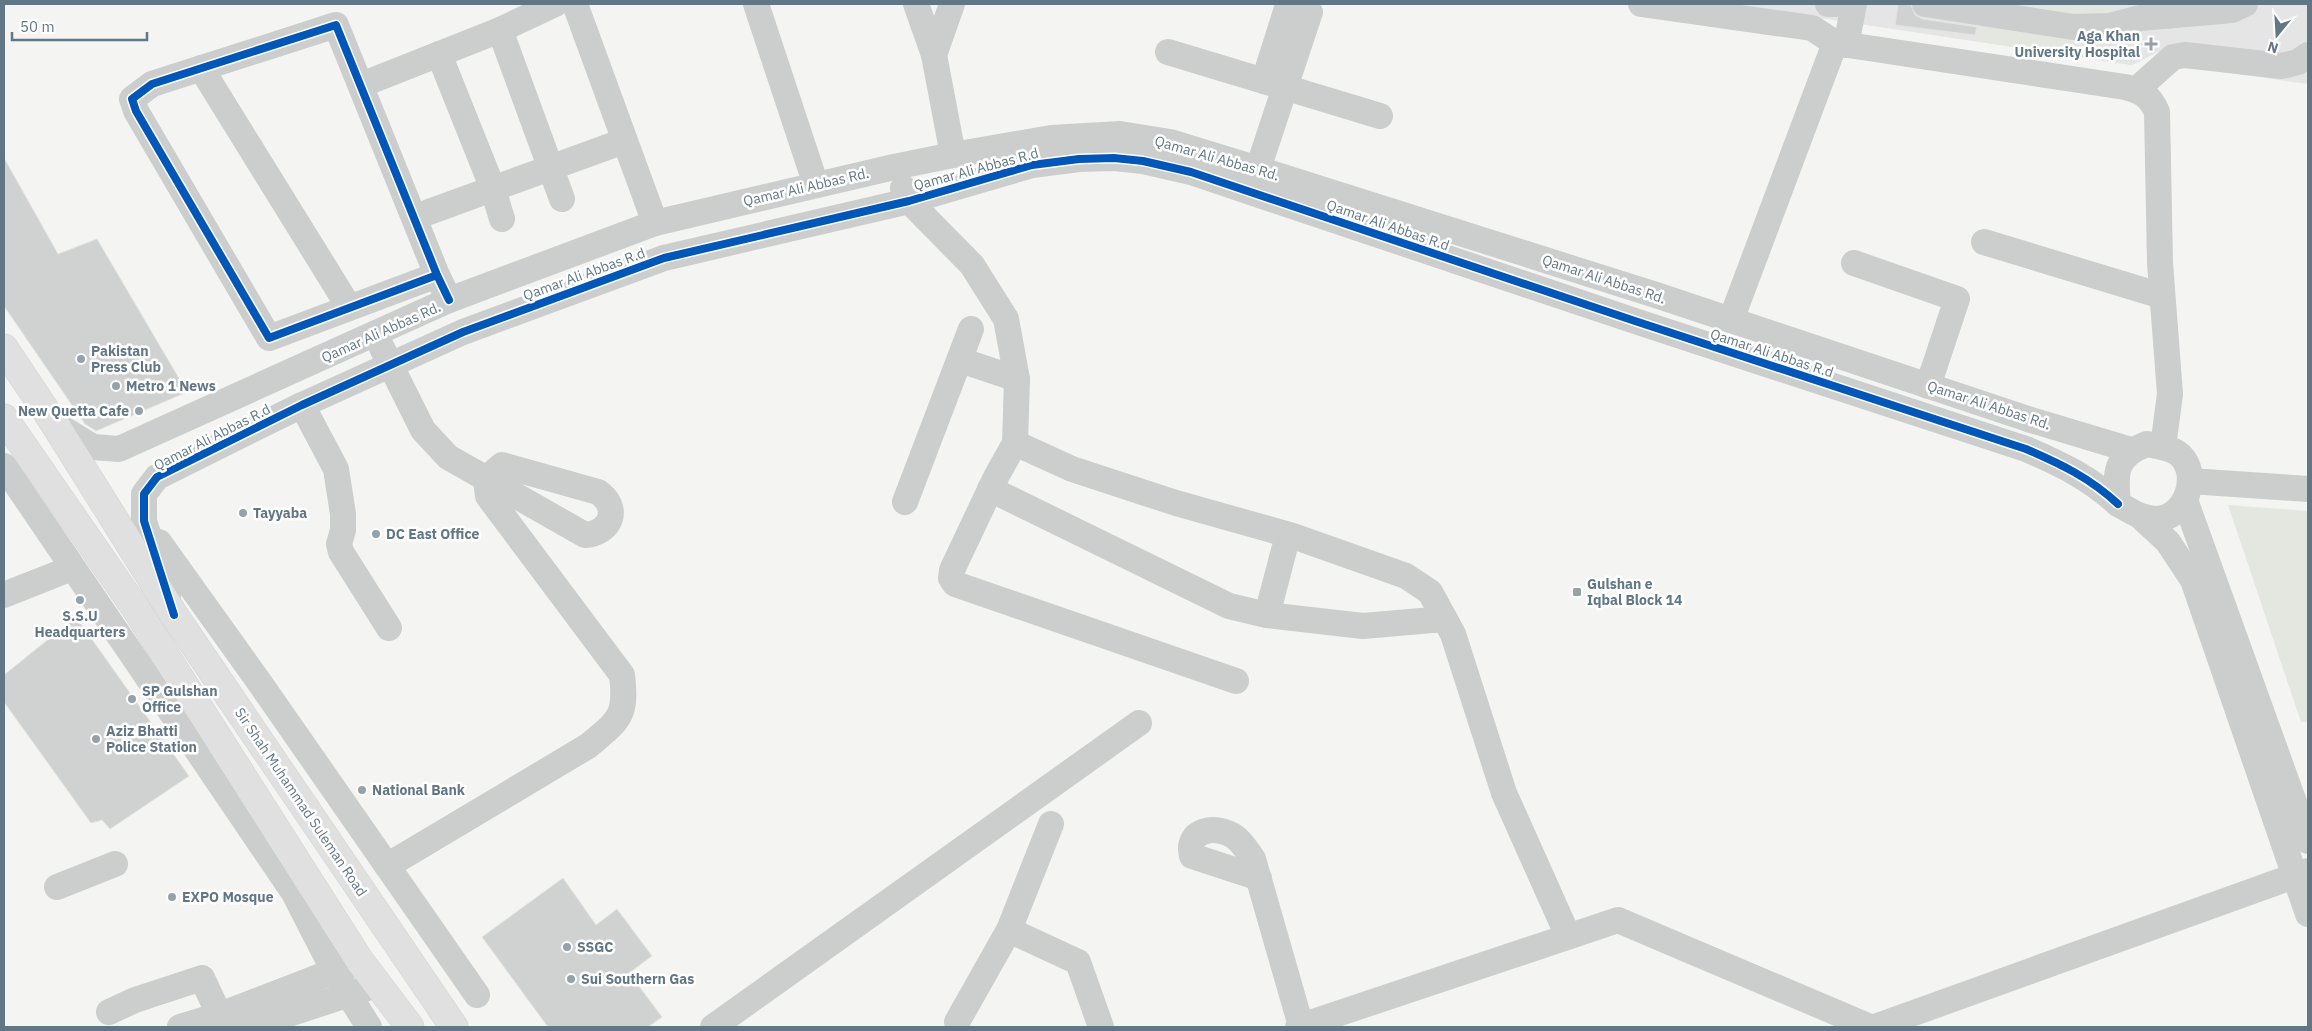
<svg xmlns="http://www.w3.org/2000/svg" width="2312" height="1031" font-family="'IBM Plex Sans',sans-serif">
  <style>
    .built { fill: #e4e5e4 }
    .green { fill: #e4e7e0 }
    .building { fill: #d0d1d1; stroke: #e3e3e2 }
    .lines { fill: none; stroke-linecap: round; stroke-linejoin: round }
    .highway-casing { stroke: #d1d2d2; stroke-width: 29 }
    .minor { stroke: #cccdcd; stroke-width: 26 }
    .highway { stroke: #e0e0e0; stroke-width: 28 }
    .cycleway-casing { stroke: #fff; stroke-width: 11 }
    .cycleway { stroke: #0057b8; stroke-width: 8 }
    .poi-dot { fill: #94a3ab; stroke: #fff; stroke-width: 2 }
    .labels { text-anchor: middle; stroke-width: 5; stroke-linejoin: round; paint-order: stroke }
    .poi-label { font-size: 14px; font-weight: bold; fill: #617785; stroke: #fff; text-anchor: start }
    .street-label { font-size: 14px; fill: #617785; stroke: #fff }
  </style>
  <rect width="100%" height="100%" fill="#f4f4f2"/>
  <!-- built -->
  <path class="built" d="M1726,4H2308V84L2180,66L2170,46L2132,65Z"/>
  <!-- green -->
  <g class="green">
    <path d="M2018,4H2107L2114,14L2070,16Z"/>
    <path d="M1982,21L2118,31L2132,65L1978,41Z"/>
    <path d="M2228,505L2308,511V722H2301Z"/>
  </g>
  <!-- building -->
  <g class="building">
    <path d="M1898,4L1911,5L1915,15L1922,19L1977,27L1975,35L1895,25Z"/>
    <path d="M4,158L58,254L97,239L187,392L96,431L85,424L4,306Z"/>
    <path d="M76,617L189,776L110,829L102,820L91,823L4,702V675Z"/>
    <path d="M563,878L596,925L617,909L652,956L629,973L662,1017L648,1027H548L482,937Z"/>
  </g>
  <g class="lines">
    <!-- highway casing -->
    <g class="highway-casing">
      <g id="highway">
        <path d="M4,348L54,423L174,615L454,1027"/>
        <path d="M4,418L136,609L360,961L410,1027"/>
      </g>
    </g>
    <!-- minor -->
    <g class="minor">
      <path d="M575,4L655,223"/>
      <path d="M756,4L816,185"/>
      <path d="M916,4L934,55L953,155"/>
      <path d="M1641,4L1812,28L1835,43L2125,87C2142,91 2150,96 2157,112L2160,263L2170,394L2163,447"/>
      <path d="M1828,4H1835"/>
      <path d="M1925,4L2073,27L2109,26L2140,18L2232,10L2245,4"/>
      <path d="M500,30L562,199"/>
      <path d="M1846,45L1854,4"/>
      <path d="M1168,52L1380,116"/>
      <path d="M439,54L493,189L502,219"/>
      <path d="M934,55L952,4"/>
      <path d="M201,68L349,307"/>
      <path d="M361,85L500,30L555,4"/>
      <path d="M2136,90L2173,57L2185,55L2282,66L2298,62L2308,55"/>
      <path d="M1253,184L1310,12L1288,5L1264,81"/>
      <path d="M903,188L909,201L972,265L1006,319L1017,379L1015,443L996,477L952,570L951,578L955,584L1236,681"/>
      <path d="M429,212L624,141"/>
      <path d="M1984,242L2162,296"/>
      <path d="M1854,263L1957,299L1928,386"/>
      <path d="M437,275L269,338L136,111L132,99L152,84L336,25L437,275L449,300"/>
      <path d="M1731,320L1835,43"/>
      <path d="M382,348L423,430L448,457L585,535C611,533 621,508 598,492L502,465L486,479"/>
      <path d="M960,360L1017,379"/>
      <path d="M302,405L336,469L343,514V530L339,544L341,552L389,628"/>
      <path d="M54,423L93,447L119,449L449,300L655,223L894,167L953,155L1051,138L1120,134L1170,142L1258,169L1659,296L2028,419L2131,450"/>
      <path d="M1015,443L1072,469L1176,503L1293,536L1406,576L1430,592L1453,634L1504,793L1568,936"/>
      <path d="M2147,444C2157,446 2172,448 2180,455C2201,475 2186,518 2157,519C2141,519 2131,511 2118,504C2115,473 2114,456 2147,444Z"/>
      <path d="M4,466L294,893L334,971L369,1027"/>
      <path d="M2190,481L2308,489"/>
      <path d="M990,489L1229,606L1267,615L1363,626L1444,619"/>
      <path d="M2185,500L2308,841"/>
      <path d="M905,502L971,329"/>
      <path d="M2141,517L2168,542L2193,580L2308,914"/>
      <path d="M159,542L262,686L477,995"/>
      <path d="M4,595L72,568"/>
      <path d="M168,597L144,521V494L157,477L302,405L463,332L664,258L909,201L1032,165L1079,159L1114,158L1143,161L1191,172L1638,322L2026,449C2061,464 2090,478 2118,504"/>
      <path d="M1267,615L1284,550"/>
      <path d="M387,866L588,746C619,720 627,717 622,675L488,496L486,479"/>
      <path d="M1259,878L1192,856C1185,829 1217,824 1235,837C1242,842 1248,852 1253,859L1301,1026"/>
      <path d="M57,887L115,864"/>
      <path d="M1009,930L1078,962L1101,1027"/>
      <path d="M109,1012L135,1000L202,978L225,1027"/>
      <path d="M957,1022L1009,930L1051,824"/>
      <path d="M180,1027L220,1015L350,965"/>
      <path d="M249,1027L365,989"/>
      <path d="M713,1027L1139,723"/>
      <path d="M1298,1027L1618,920L1870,1027"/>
      <path d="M1875,1027L2308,871"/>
    </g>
    <!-- highway -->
    <use href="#highway" class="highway"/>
    <!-- cycleway casing -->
    <g class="cycleway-casing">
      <g id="cycleway">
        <path d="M437,275L269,338L136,111L132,99L152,84L336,25L437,275L449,300"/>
        <path d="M174,615L144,521V494L157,477L302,405L463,332L664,258L909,201L1032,165L1079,159L1114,158L1143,161L1191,172L1638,322L2026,449C2061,464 2090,478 2118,504"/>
      </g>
    </g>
    <!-- cycleway -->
    <use href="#cycleway" class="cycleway"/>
  </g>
  <!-- markers -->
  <g class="poi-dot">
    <path d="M2148.5 36.5h5v5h5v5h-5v5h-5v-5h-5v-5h5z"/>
    <circle cx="81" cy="359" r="5"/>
    <circle cx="116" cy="386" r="5"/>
    <circle cx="139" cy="411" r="5"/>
    <circle cx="243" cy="513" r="5"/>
    <circle cx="376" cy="534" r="5"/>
    <rect x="1572" y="587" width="10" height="10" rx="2.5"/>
    <circle cx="80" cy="600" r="5"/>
    <circle cx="132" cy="699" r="5"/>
    <circle cx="96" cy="739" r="5"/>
    <circle cx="362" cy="790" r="5"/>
    <circle cx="172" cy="897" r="5"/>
    <circle cx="567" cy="947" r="5"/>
    <circle cx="571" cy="979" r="5"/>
  </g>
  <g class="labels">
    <!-- poi labels -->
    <g class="poi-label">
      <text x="2140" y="41" text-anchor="end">Aga Khan<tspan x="2140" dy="16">University Hospital</tspan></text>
      <text x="91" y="356">Pakistan<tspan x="91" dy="16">Press Club</tspan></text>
      <text x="126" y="391">Metro 1 News</text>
      <text x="129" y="416" text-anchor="end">New Quetta Cafe</text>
      <text x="253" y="518">Tayyaba</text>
      <text x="386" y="539">DC East Office</text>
      <text x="1587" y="589">Gulshan e<tspan x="1587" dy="16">Iqbal Block 14</tspan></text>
      <text x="80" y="621" text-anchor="middle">S.S.U<tspan x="80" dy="16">Headquarters</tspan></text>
      <text x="142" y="696">SP Gulshan<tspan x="142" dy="16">Office</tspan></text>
      <text x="106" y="736">Aziz Bhatti<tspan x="106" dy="16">Police Station</tspan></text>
      <text x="372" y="795">National Bank</text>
      <text x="182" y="902">EXPO Mosque</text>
      <text x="577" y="952">SSGC</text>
      <text x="581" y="984">Sui Southern Gas</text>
    </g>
    <!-- street labels -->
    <g class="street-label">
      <text transform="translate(1217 158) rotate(16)" y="5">Qamar Ali Abbas Rd.</text>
      <text transform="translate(976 169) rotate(-15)" y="5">Qamar Ali Abbas R.d</text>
      <text transform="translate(806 187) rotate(-13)" y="5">Qamar Ali Abbas Rd.</text>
      <text transform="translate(1388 225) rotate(19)" y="5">Qamar Ali Abbas R.d</text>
      <text transform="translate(584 274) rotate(-20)" y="5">Qamar Ali Abbas R.d</text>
      <text transform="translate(1604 279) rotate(18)" y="5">Qamar Ali Abbas Rd.</text>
      <text transform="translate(381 332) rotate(-24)" y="5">Qamar Ali Abbas Rd.</text>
      <text transform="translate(1772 353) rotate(18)" y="5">Qamar Ali Abbas R.d</text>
      <text transform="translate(1989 405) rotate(18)" y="5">Qamar Ali Abbas Rd.</text>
      <text transform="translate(212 437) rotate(-27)" y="5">Qamar Ali Abbas R.d</text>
      <text transform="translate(301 802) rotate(56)" y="5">Sir Shah Muhammad Suleman Road</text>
    </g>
  </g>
  <!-- border -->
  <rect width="2312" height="1031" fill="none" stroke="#617785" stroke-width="10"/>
  <!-- north arrow -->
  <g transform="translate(2277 35) rotate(198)" stroke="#ffffff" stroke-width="4" paint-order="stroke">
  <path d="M0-4L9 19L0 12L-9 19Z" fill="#617785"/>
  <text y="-8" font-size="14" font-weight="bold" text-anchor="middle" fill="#617785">N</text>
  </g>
  <!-- scale -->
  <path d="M12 32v8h135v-8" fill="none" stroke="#617785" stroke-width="2.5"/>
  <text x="20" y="32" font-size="15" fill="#617785" stroke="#ffffff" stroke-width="4" paint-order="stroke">50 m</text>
</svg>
